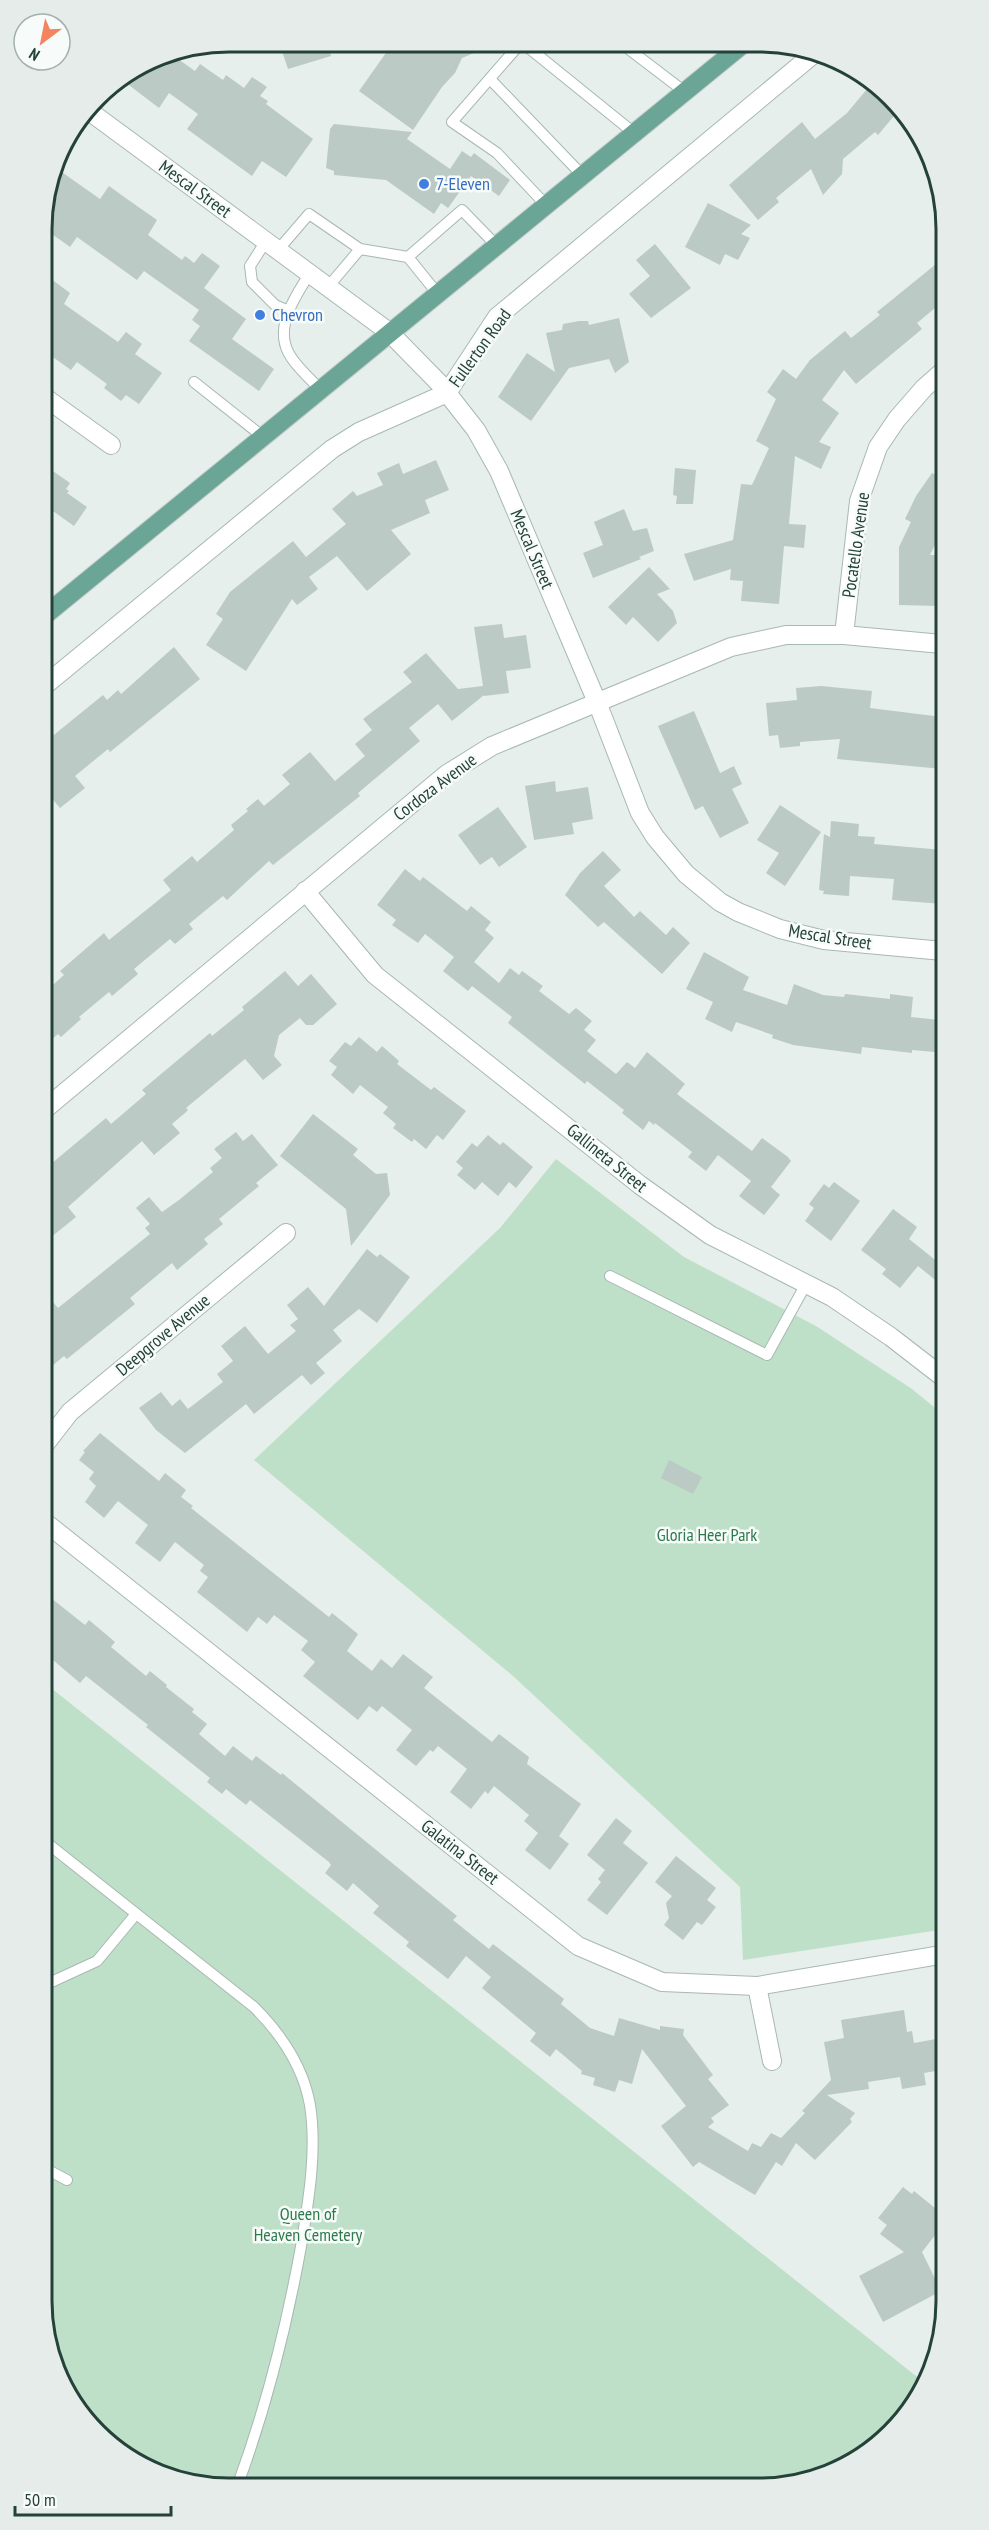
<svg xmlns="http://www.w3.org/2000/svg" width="989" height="2530" font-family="'PT Sans Narrow',sans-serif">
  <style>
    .green { fill: #bfe0c8 }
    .building { fill: #bbcac4 }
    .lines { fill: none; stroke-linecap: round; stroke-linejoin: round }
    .service-casing { stroke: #a8b8b2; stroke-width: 12 }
    .minor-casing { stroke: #a8b8b2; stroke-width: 20 }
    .primary-casing { stroke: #c2cac8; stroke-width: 20 }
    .service { stroke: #fff; stroke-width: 10 }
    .minor { stroke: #fff; stroke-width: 18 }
    .primary { stroke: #6aa596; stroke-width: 18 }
    .shop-dot { fill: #3f7fe0; stroke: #f7fbf9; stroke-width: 2 }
    .labels { text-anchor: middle; stroke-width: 5; stroke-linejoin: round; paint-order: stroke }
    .shop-label { font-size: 18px; fill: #366cbe; stroke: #f7fbf9; text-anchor: start }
    .street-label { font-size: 18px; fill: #24423a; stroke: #f7fbf9 }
    .park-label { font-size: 18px; fill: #2d7a4b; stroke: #f7fbf9 }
    .rim { fill: none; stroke: #24423a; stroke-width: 3 }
  </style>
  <rect width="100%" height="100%" fill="#e6efeb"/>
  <!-- green -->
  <g class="green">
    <path d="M556,1159L684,1257L816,1326L912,1389L944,1415L946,1929L743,1960L740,1887L513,1676L254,1460L500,1228Z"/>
    <path d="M46,1684L926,2384L901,2424L854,2463L808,2482L193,2484L106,2441L67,2395L48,2349Z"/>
  </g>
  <!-- building -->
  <g class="building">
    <path d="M279,42L328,43L331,56L288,69Z"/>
    <path d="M393,43H416L495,44L462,58L455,73L442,87L413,130L359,91Z"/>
    <path d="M171,54L195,71L200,64L223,80L226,75L244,88L252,77L267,87L260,96L268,101L266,104L313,139L286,177L262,161L252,176L187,129L198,114L169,93L159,108L121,79L158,56Z"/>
    <path d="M872,83L892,97L899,110L878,135L875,132L843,159L842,174L823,195L811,169L776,198L779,202L758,220L729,185L802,122L815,139L847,113Z"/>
    <path d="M334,124L412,132L407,139L450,169L462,151L471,157L474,153L510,180L499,196L471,176L448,208L441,203L434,214L386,180L334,175V171L326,168L330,129Z"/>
    <path d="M56,168L100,199L109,186L127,199L157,220L148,235L182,260L185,256L194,263L202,253L220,266L204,288L246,319L232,339L274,369L259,391L189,341L200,326L192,320L199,310L144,271L137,280L77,237L70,247L42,227V217Z"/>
    <path d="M708,203L751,225L741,234L750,238L738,260L725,254L720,265L685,247Z"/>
    <path d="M655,244L691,288L651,318L629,294L650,276L636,260Z"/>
    <path d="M941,260V303L917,323L922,329L856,384L844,370L822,400L839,413L819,442L831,447L821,469L795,456L789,524L806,525L804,548L784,546L779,604L741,601L743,581L730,580L731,569L694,581L684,554L733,540L741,484L752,485L769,448L756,441L776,399L767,392L783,369L796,379L810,360L845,331L851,338L880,315L877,312Z"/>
    <path d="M43,273L70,293L64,304L118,342L126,332L142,344L135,354L162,373L139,404L126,395L121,401L104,388L107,384L77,362L71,370L43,350V345L52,332L43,325Z"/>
    <path d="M619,318L629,362L615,373L609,359L569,368L531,421L498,397L527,353L555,372L546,333L562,330L563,324L579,321H588L589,325Z"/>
    <path d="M436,460L449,490L425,500L430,513L391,530L411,554L367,591L337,556L309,577L318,589L297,605L292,599L246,671L206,645L223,619L216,614L230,592L293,541L306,557L346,524L332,509L353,491L357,496L383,485L377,473L399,463L403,474Z"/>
    <path d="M43,464L70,483L66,489L69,491L67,493L87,507L74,526L43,504Z"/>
    <path d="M675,468L696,470L693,504H676L677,496L673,495Z"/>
    <path d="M932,473L942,478V530L930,555H940L942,606L899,605V547L911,522L905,519L916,496Z"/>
    <path d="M624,509L633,531L647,528L654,551L639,557L641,559L593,578L583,553L603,545L594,522Z"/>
    <path d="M649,567L670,589L657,594L673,611L677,623L658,642L633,617L626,625L608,607Z"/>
    <path d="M502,624L504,638L526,635L531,668L506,671L509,693L484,696V695L452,721L438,704L409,728L420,741L358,793L360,796L273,865L269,861L227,900L223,896L189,924L193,929L175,944L170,939L134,969L138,974L112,996L109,992L79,1017L81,1019L61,1037L58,1034L45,1045V992L64,975L60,971L104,933L109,940L171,890L163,880L192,856L197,862L234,830L231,825L248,811L246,809L258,799L264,806L290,784L282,775L310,752L335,781L365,756L355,744L372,730L363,719L412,682L403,672L426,653L458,689L483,686L474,627Z"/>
    <path d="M174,647L200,679L110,752L108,749L75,776L85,788L60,808L44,789V743L103,695L107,700L118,690L121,694Z"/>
    <path d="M821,686L872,691L870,708L942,717V769L837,759L840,739L800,742V746L780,748L778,735L769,736L766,703L797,700L796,688Z"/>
    <path d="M694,711L720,773L734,766L742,784L732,789L749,823L720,838L703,806L695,810L658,726Z"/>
    <path d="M555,781L556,792L588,787L593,819L572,823L574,834L534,840L525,786Z"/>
    <path d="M780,805L821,832L785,886L766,873L779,853L757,840Z"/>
    <path d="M498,807L527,847L499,867L492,857L480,865L458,835Z"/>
    <path d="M831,821L859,824L858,836L875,837L874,844L943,850V904L892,900L894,879L850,876L849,896L823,894L824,891L819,890L824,834L830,837Z"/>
    <path d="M603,851L621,870L604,886L634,917L640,911L666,935L673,927L690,943L662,974L604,922L598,927L565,895L580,873Z"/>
    <path d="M405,869L420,881L423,877L467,911L471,906L491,922L485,930L494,938L474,962L499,983L510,968L519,975L522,971L543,986L539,991L569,1014L576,1008L592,1021L584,1030L596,1040L587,1051L616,1074L627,1062L635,1068L647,1052L685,1084L677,1094L752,1151L762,1138L788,1157L791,1161L771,1187L780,1195L764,1215L739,1196L751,1181L718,1155L706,1171L688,1157L692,1152L655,1123L654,1125L649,1121L643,1130L622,1113L624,1110L587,1081L585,1084L508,1023L512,1017L472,986L468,991L443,971L454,957L425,934L418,943L392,925L396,920L377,905Z"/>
    <path d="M704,952L749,977L743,990L787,1005L794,984L823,995L844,997L845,994L890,999V994L913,997L911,1017L939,1020L935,1052L912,1050V1053L862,1047L861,1054L793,1045L772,1038L773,1035L736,1022L732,1032L705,1019L713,1002L686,989Z"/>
    <path d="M285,971L298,986L311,974L337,1004L313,1025H306L300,1018L279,1035L274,1056L282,1065L263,1080L245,1059L186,1108L188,1110L185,1113L172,1124L180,1133L154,1155L142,1141L68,1207L76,1217L45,1242V1169L106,1118L111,1124L146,1094L142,1090L210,1033L212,1036L244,1010L242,1007Z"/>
    <path d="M359,1037L377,1052L382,1046L399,1061L397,1064L431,1090L434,1087L466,1111L443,1140L437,1135L426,1149L414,1139L412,1142L393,1128L396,1124L383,1113L388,1107L360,1085L353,1094L331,1075L337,1067L329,1061L345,1042L351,1046Z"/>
    <path d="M313,1114L358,1149L353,1155L376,1174L387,1173L390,1195L351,1246L346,1209L280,1156Z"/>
    <path d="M236,1132L243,1141L252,1134L278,1165L256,1183L259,1186L219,1219L223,1224L204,1239L208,1244L177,1270L172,1263L130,1298L135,1304L67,1359L64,1356L46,1371L45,1293L58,1308L150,1234L145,1228L150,1224L136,1208L149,1197L162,1212L179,1200L213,1172L210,1168L222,1158L214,1149Z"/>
    <path d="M488,1135L500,1145L503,1142L533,1167L516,1188L509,1182L498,1196L482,1182L475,1190L457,1175L463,1168L456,1162L472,1143L477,1147Z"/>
    <path d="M834,1182L860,1201L831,1241L805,1221L814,1208L809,1204L824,1184L829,1188Z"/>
    <path d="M893,1209L917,1227L909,1239L944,1267V1287L918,1266L900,1288L882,1274L886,1269L861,1250Z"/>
    <path d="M367,1249L377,1257L380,1254L410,1277L377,1323L359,1309L333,1330L342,1341L316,1363L325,1373L311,1385L302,1375L254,1414L246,1404L185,1453L156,1430L139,1408L161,1392L172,1406L180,1399L188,1409L223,1382L217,1374L233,1361L221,1346L245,1326L268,1354L296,1331L290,1325L298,1319L287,1305L308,1287L324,1306Z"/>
    <path d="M100,1433L159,1481L165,1473L186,1490L181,1497L193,1506L191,1508L329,1617L332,1613L358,1634L347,1651L372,1671L381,1659L392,1668L403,1654L433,1677L424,1688L492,1742L499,1734L529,1757L527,1764L581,1804L559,1836L569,1844L550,1870L525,1850L538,1833L524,1821L529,1815L494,1786L488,1794L485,1791L471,1809L450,1792L467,1769L438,1746L433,1752L430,1750L416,1766L396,1750L412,1730L382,1706L377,1712L369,1706L358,1720L303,1676L315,1662L301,1650L308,1641L274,1615L267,1624L258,1617L247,1632L197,1592L208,1577L200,1571L204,1565L175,1542L160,1562L135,1543L148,1525L118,1501L104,1518L85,1502L96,1486L89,1479L94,1472L79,1460L85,1452L83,1451Z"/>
    <path d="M669,1460L702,1477L693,1494L661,1478Z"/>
    <path d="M46,1594L85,1625L89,1620L115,1642L111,1647L146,1676L150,1671L167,1685L166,1687L194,1709L192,1712L207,1724L199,1734L225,1756L233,1746L252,1761L256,1756L281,1775L282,1773L457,1916L453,1920L489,1949L493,1944L564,1999L561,2004L590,2028L614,2036L619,2018L660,2030V2026L684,2029L683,2035L713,2075L708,2079L729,2105L711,2118L714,2122L708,2127L748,2151L752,2143L761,2147L771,2133L781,2138L805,2113L802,2111L831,2080L824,2042L844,2038L841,2020L904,2010L907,2032L912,2031L914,2043L936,2039L941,2070L924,2073L926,2085L902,2089L900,2077L868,2082L869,2089L827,2095L855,2113L850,2119L852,2122L815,2160L796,2143L782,2166L776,2162L755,2195L699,2162L693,2167L661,2126L686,2106L642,2049L632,2084L619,2080L615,2092L593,2085L595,2078L581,2074L582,2071L556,2049L550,2057L530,2041L536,2033L482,1988L491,1977L466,1956L448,1979L406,1946L409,1942L373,1913L379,1906L353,1883L347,1891L325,1873L331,1865L329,1862L250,1800L246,1805L226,1789L222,1794L207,1782L210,1778L146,1727L148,1725L86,1676L80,1683L46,1654Z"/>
    <path d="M616,1818L632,1831L623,1843L648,1863L607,1915L587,1900L601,1882L598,1879L605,1870L587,1855Z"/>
    <path d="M676,1856L716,1888L707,1900L716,1907L702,1925L697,1922L683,1940L664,1925L669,1918L666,1903L672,1896L655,1882Z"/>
    <path d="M903,2187L912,2194L914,2191L946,2217V2221L922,2252L941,2291L883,2322L859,2276L904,2252L880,2234L887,2225L878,2218Z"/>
  </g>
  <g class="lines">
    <!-- service casing -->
    <g class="service-casing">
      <g id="service">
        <path d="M520,44L452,122L497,153L546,205"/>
        <path d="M524,44L634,133"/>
        <path d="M622,44L685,92"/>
        <path d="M490,79L583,176"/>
        <path d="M266,241L250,266L252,282L275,305L289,311"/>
        <path d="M278,250L309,214L360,249L408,257L462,210L496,245"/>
        <path d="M408,257L437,293"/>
        <path d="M310,273C295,297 272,329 291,357C298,368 310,379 320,389"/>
        <path d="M328,287L360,249"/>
        <path d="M194,382L262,436"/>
        <path d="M610,1276L767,1355L806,1284"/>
        <path d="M47,1843L254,2007C281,2034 303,2066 310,2105C317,2149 309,2198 302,2241C287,2325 267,2405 238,2484"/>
        <path d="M47,1984L97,1961L136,1914"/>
        <path d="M48,2170L67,2180"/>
      </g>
    </g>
    <!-- minor casing -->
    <g class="minor-casing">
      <g id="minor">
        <path d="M89,111L389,332L440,384L476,430L499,471L597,702L640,813L655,837L686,874L720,902L738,912L780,929L824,940L943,951"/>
        <path d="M43,396L111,445"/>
        <path d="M844,635L859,501L878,447L897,419L924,388L941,373"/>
        <path d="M44,686L332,449L359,432L447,393L497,317L816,52"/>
        <path d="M305,891L375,975L640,1185L710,1235L832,1297L891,1337L944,1378"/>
        <path d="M45,1109L447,774L492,746L731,647L786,635H844L942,644"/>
        <path d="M46,1443L70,1412L286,1233"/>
        <path d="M46,1523L578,1946L662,1982L757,1986L946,1954"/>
        <path d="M757,1986L772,2061"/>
      </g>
    </g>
    <!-- primary casing -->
    <g class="primary-casing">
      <path id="primary" d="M44,616L742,45"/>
    </g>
    <!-- service -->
    <use href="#service" class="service"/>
    <!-- minor -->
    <use href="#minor" class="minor"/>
    <!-- primary -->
    <use href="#primary" class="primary"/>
  </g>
  <!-- markers -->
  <g class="shop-dot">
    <circle cx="424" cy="184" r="6"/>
    <circle cx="260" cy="315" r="6"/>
  </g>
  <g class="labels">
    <!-- shop labels -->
    <g class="shop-label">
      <text x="436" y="190">7-Eleven</text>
      <text x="272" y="321">Chevron</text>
    </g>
    <!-- street labels -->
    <g class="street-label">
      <text transform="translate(195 189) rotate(36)" y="6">Mescal Street</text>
      <text transform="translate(480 348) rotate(-54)" y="6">Fullerton Road</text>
      <text transform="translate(856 545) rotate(-82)" y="6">Pocatello Avenue</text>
      <text transform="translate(532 549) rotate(67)" y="6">Mescal Street</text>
      <text transform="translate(435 787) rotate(-37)" y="6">Cordoza Avenue</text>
      <text transform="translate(830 937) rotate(9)" y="6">Mescal Street</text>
      <text transform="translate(607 1158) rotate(39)" y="6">Gallineta Street</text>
      <text transform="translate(163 1335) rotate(-40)" y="6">Deepgrove Avenue</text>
      <text transform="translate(460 1852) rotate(38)" y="6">Galatina Street</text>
    </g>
    <!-- park labels -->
    <g class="park-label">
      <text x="707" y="1541">Gloria Heer Park</text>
      <text x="308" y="2220">Queen of<tspan x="308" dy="21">Heaven Cemetery</tspan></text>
    </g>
  </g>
  <!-- crop -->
  <path d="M0 0H989V2530H0ZM229 52H759A177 177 0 0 1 936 229V2301A177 177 0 0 1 759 2478H229A177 177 0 0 1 52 2301V229A177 177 0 0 1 229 52Z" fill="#e6ecea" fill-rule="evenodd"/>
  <path class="rim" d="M229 52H759A177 177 0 0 1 936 229V2301A177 177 0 0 1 759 2478H229A177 177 0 0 1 52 2301V229A177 177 0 0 1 229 52Z"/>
  <!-- north arrow -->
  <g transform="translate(42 42) rotate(212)"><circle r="28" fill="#f7fbf9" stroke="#a3b1ad" stroke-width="1.5"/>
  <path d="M0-4.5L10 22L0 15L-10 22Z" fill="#f4845f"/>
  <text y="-9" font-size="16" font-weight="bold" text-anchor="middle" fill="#24423a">N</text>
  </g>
  <!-- scale -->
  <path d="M15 2506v9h156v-9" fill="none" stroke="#24423a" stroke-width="3"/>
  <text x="24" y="2506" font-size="18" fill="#24423a" stroke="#f7fbf9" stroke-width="4.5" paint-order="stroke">50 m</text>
</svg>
